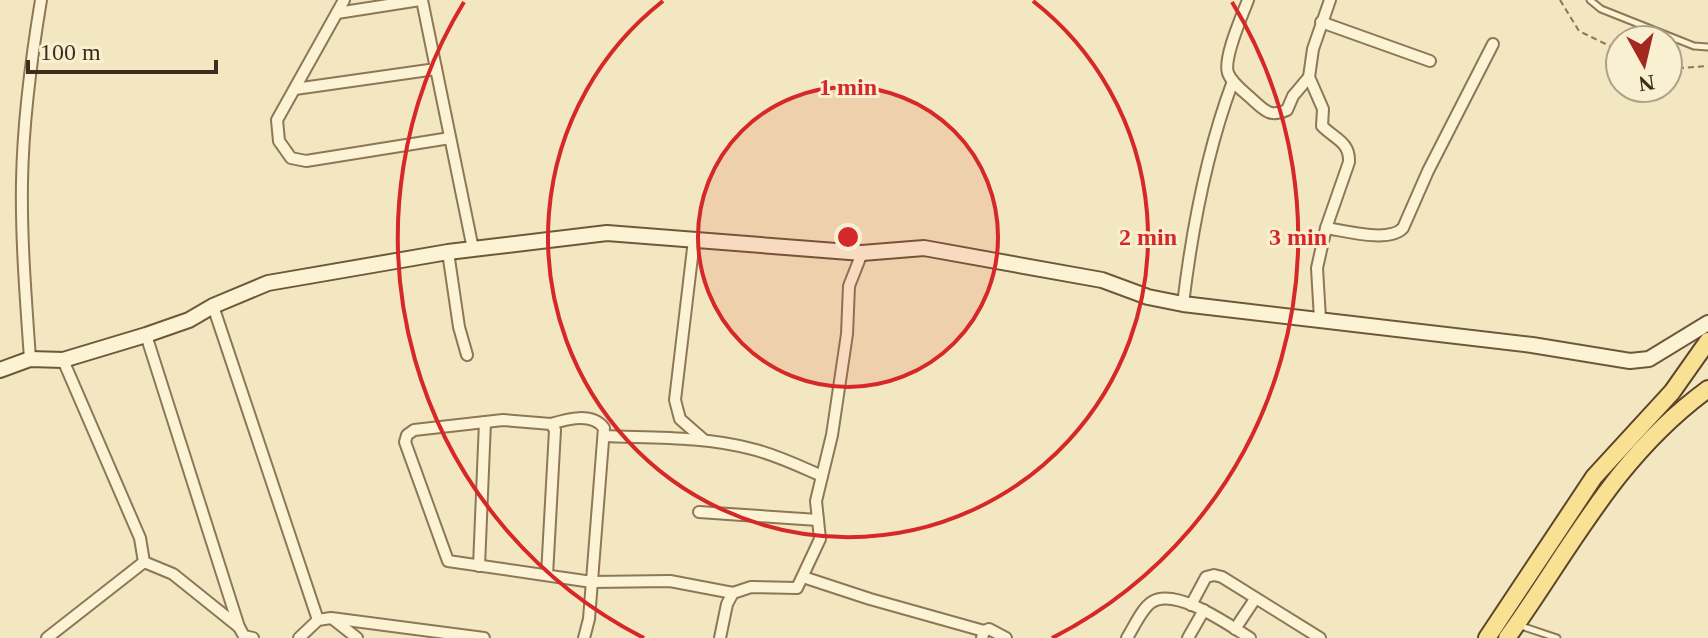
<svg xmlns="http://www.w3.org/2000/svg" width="1708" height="638" font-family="'Times New Roman',serif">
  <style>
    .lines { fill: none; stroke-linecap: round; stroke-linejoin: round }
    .lane-casing { stroke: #8e7756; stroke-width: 9 }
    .street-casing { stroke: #8e7756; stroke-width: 14 }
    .secondary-casing { stroke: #6f5839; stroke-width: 18 }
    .primary-casing { stroke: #5b442b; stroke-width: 20 }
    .path { stroke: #8e7756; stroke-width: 2; stroke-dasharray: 6 4; stroke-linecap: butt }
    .lane { stroke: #fcf3d5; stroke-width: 5 }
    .street { stroke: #fcf3d5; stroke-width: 10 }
    .secondary { stroke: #fcf3d5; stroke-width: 14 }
    .primary { stroke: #f9e194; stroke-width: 16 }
    .ring { fill: none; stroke: #d62828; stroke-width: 4 }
    .centre { fill: #d62828; stroke: #f9f0d1; stroke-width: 4 }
    .ring-label { font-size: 24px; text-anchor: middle; font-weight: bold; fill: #d62828; stroke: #f9f0d1; stroke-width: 6; stroke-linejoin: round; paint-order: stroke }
  </style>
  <rect width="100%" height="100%" fill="#f2e7c0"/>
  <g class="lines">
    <!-- lane casing -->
    <g class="lane-casing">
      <g id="lane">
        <path d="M1590,0L1601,9L1694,46L1708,47"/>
        <path d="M1518,625L1557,638"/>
      </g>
    </g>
    <!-- street casing -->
    <g class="street-casing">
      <g id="street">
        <path d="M344,0L277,120L279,141L291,158L306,161L450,138"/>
        <path d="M422,0L473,249"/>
        <path d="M1248,0C1242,16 1223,58 1228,73C1232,84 1246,93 1254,101C1266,112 1271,117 1287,110L1293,96L1309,77"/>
        <path d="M337,13L420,0"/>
        <path d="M1321,22L1430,61"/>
        <path d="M295,89L436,69"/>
        <path d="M1326,228C1346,231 1389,243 1403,228L1428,171L1493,44"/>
        <path d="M694,240L675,400L680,419L704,440"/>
        <path d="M448,252L459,327L467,355"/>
        <path d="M1183,304C1192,229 1206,153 1233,81"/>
        <path d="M213,306L318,620"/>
        <path d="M1320,319L1317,268L1326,228L1349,162C1350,142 1335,139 1322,126L1323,109L1309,77L1313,49L1330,0"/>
        <path d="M146,335L239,627L244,636L253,638"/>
        <path d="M30,359C26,300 21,241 22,182C23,121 31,60 41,0"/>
        <path d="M63,360L140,538L144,562L173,574L239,627"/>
        <path d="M551,424C567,419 592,412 604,428L589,619L584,638"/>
        <path d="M604,436C653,438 704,436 752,449C777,455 799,466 822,476"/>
        <path d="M699,512L818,520"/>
        <path d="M479,566L485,422"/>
        <path d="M547,575L555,430L551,424L503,420L414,430L407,435L405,442L448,561L592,582L670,581L733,593"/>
        <path d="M803,577L870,599L984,631"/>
        <path d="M1191,605L1206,577L1214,575L1222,577L1320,638"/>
        <path d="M333,619L357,638"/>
        <path d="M1235,629L1255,599"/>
        <path d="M47,638L144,562"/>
        <path d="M299,638L318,620L331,618L484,638"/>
        <path d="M720,638L727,604L733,593L751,587L797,588L820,539L816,501L832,435L847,334L849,286L862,253"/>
        <path d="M982,638L984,631L989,629L1006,638"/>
        <path d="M1127,638C1134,627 1142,608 1152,602C1176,587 1229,625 1250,638"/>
        <path d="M1188,638L1204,610"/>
      </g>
    </g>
    <!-- secondary casing -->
    <g class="secondary-casing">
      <path id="secondary" d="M0,370L30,359L63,360L146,335L189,320L213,306L268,283L448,252L607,233L862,253L924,248L1102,280L1148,297L1183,304L1532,345L1630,361L1649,359L1708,323"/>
    </g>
    <!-- primary casing -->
    <g class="primary-casing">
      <g id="primary">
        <path d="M1487,638L1594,477L1672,392L1708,341"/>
        <path d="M1507,638C1572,547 1615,457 1708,389"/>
      </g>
    </g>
    <!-- path -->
    <g class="path">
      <path d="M1560,0L1579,31L1620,51"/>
      <path d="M1668,69L1708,66"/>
    </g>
    <!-- lane -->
    <use href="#lane" class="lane"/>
    <!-- street -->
    <use href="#street" class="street"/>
    <!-- secondary -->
    <use href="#secondary" class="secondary"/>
    <!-- primary -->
    <use href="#primary" class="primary"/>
  </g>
  <!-- distance rings -->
  <circle cx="848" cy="237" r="150" fill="#d62828" fill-opacity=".12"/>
  <g class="ring">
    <circle cx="848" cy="237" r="150"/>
    <path d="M1033 1A300 300 0 1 1 663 1"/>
    <path d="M644 638A450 450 0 0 1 464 2M1232 2A450 450 0 0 1 1052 638"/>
  </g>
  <circle cx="848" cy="237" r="12" class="centre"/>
  <g class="ring-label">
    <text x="848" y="95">1 min</text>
    <text x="1148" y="245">2 min</text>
    <text x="1298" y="245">3 min</text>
  </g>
  <!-- north arrow -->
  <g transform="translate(1644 64) rotate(172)"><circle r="38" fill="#f9f0d1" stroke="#ada289" stroke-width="2"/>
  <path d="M0-6L14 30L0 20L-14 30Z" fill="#a32820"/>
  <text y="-12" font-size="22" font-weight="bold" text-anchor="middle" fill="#3c2d1c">N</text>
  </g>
  <!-- scale -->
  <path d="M28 60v12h188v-12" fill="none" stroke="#3c2d1c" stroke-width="4"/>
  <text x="40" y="60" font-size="24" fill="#3c2d1c" stroke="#f9f0d1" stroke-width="6" paint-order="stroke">100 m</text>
</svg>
